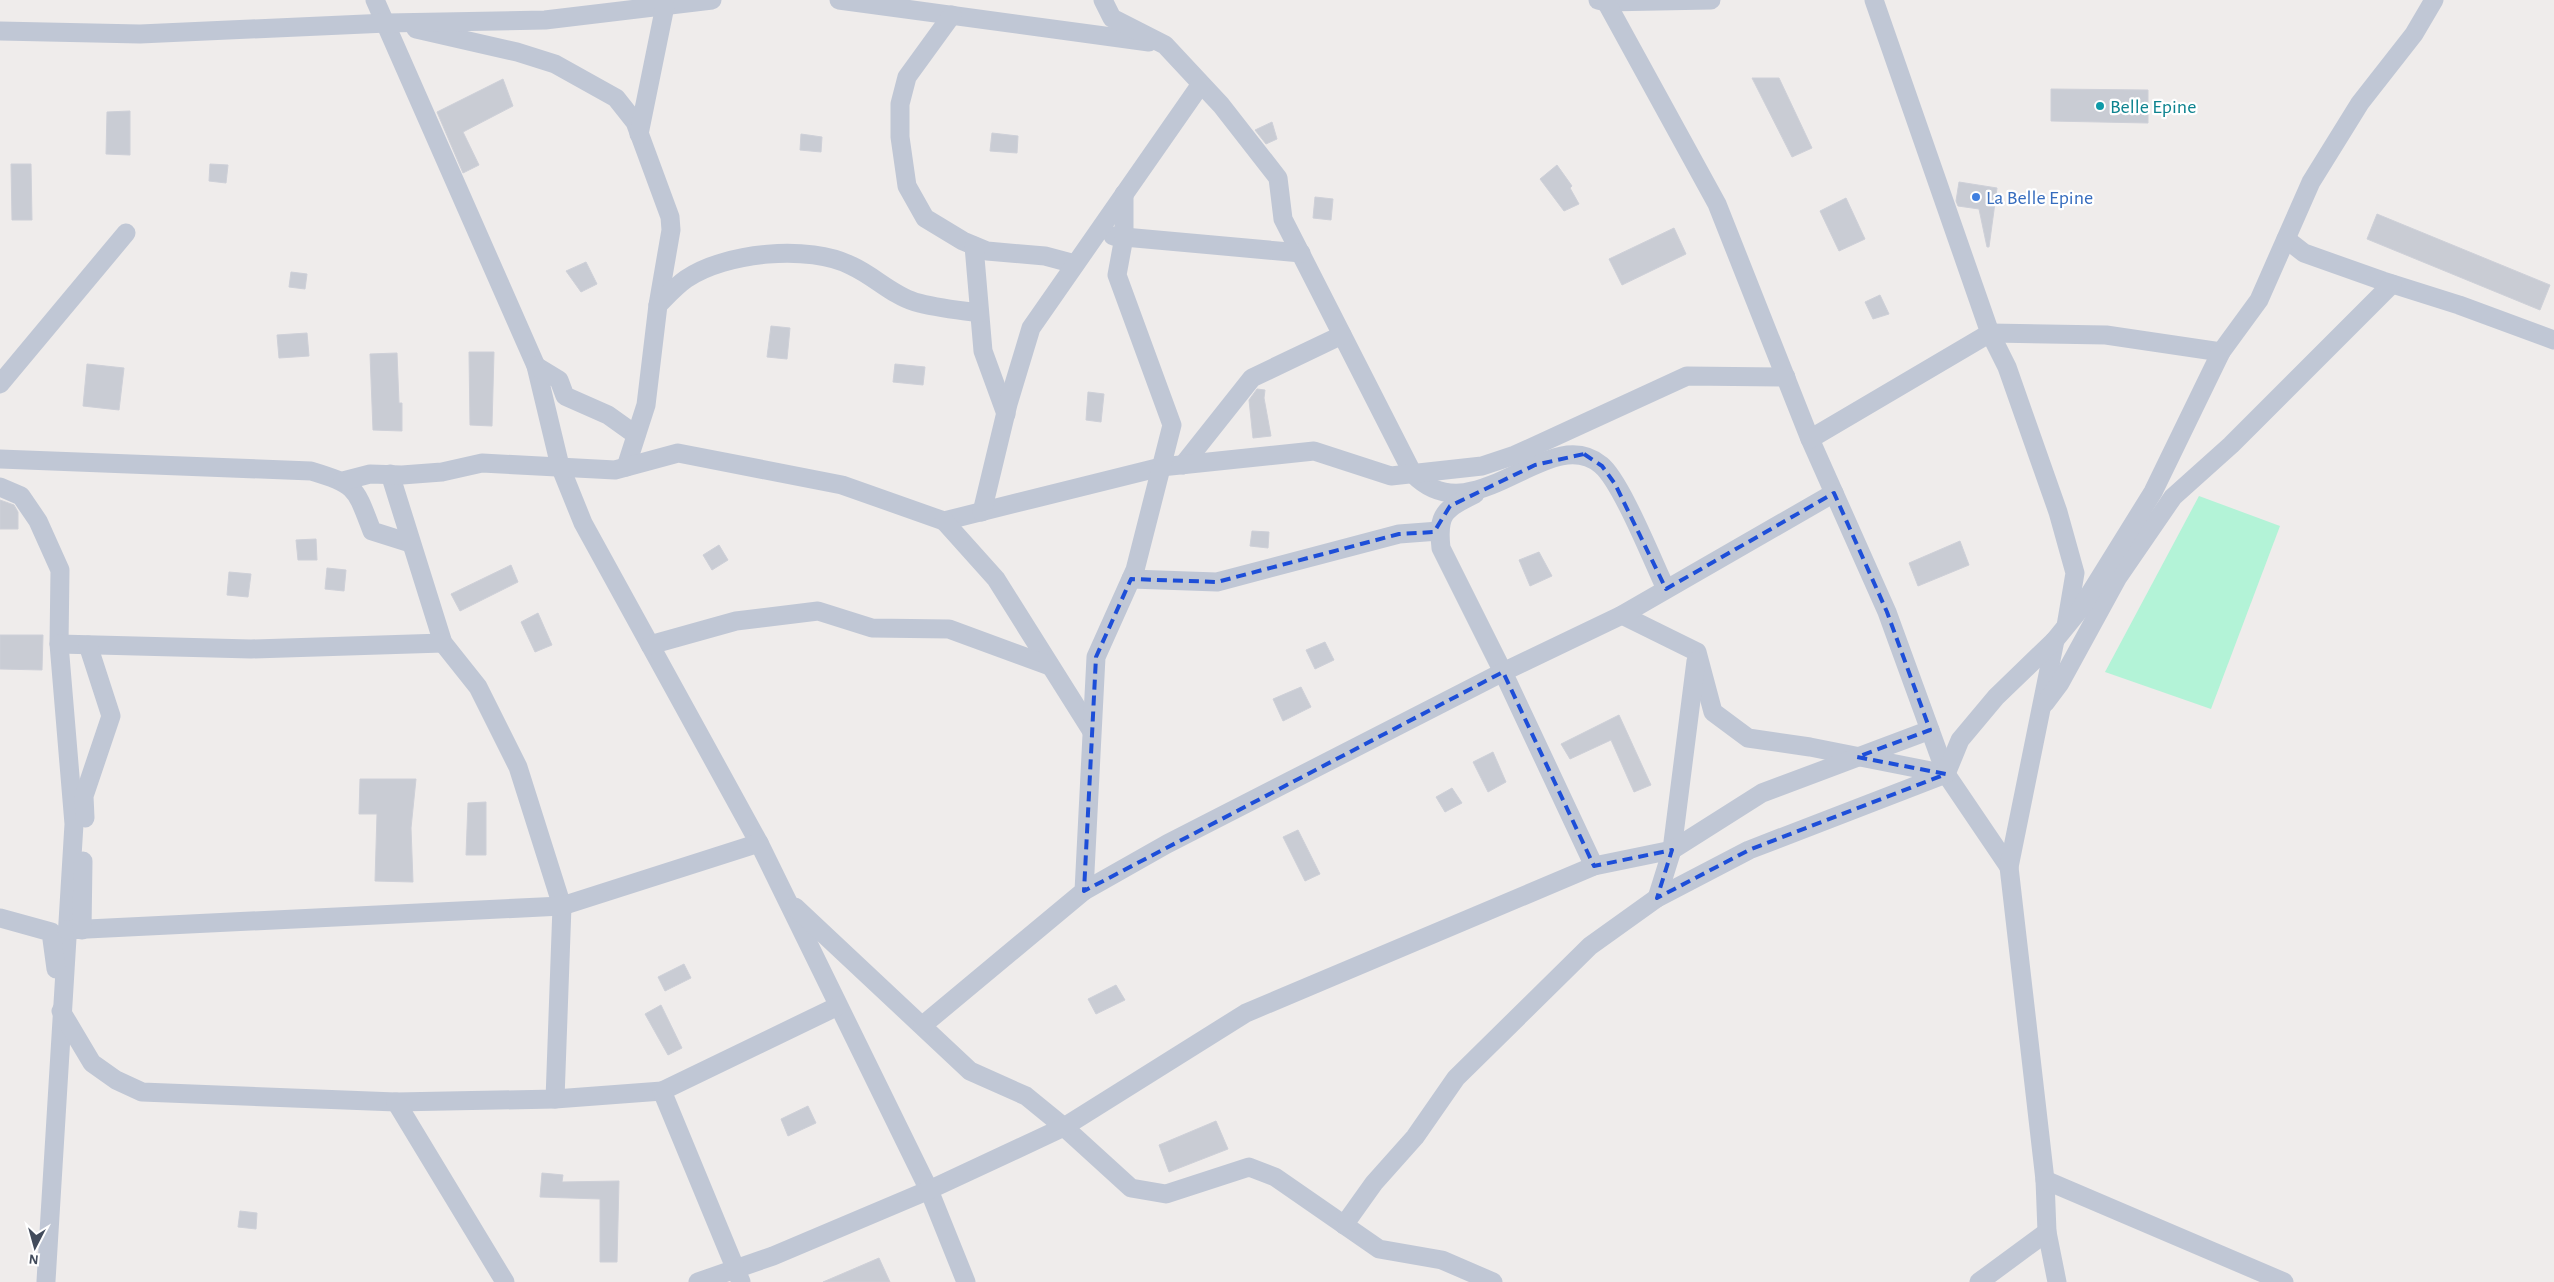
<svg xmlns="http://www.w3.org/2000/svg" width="2554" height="1282" font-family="'Alegreya Sans',sans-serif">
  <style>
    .pitch { fill: #b3f3d7 }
    .building { fill: #c9ccd4; stroke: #ced0d8 }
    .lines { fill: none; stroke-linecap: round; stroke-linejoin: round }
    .minor { stroke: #c0c7d5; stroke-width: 19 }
    .marked { fill: none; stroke: #1d4ed8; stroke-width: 4; stroke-dasharray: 10 6; stroke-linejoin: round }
    .culture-dot { fill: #0f9aa8; stroke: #fff; stroke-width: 2 }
    .shop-dot { fill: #3f7fe0; stroke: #fff; stroke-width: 2 }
    .labels { text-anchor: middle; stroke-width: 4.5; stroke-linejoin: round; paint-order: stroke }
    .culture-label { font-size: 20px; fill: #0d838f; stroke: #fff; text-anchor: start }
    .shop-label { font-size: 20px; fill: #366cbe; stroke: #fff; text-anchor: start }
  </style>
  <rect width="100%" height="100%" fill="#efeceb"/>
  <!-- pitch -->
  <path class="pitch" d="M2199,496L2280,526L2211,709L2105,672Z"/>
  <!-- building -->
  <g class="building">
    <path d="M1752,78H1779L1812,148L1792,157Z"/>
    <path d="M503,79L513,106L463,132L479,165L463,173L437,112Z"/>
    <path d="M2051,89L2148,90V123L2051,121Z"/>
    <path d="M130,111V155L106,154L107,112Z"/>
    <path d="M1272,122L1277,139L1266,144L1255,130Z"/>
    <path d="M992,133L1018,136L1017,153L990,151Z"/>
    <path d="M801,134L822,137L821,152L800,150Z"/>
    <path d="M11,164H31L32,220H12Z"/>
    <path d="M210,164L228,165L226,183L209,181Z"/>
    <path d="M1557,165L1572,186L1570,188L1579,204L1564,211L1540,179Z"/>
    <path d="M1959,182L1997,188L1989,247H1987L1979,209L1958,206L1956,201Z"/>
    <path d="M1315,197L1333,199L1331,220L1313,218Z"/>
    <path d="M1846,198L1865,239L1839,251L1820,211Z"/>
    <path d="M2377,214L2550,285L2540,310L2367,239Z"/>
    <path d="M1674,228L1686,254L1622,285L1609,259Z"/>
    <path d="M586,262L597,284L581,292L566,271Z"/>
    <path d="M291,272L307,274L305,289L289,287Z"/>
    <path d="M1880,295L1889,314L1873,319L1865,302Z"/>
    <path d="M771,326L790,328L787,359L767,357Z"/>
    <path d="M307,333L309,356L279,358L277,335Z"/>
    <path d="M469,352H494L492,426L470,425Z"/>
    <path d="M397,353L399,403H402V431L373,430L370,354Z"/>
    <path d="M87,364L124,368L119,410L83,406Z"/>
    <path d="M895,364L925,367L923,385L893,382Z"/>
    <path d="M1257,389L1265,390L1264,398L1271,436L1253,438L1249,400Z"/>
    <path d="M1088,392L1104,394L1101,422L1086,420Z"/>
    <path d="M0,500L14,505L18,512V529H0Z"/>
    <path d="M1252,531L1269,532L1268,548L1250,546Z"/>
    <path d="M316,539L317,560H298L296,540Z"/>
    <path d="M1960,541L1969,565L1918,586L1909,563Z"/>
    <path d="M719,545L728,560L712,570L703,555Z"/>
    <path d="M1539,552L1552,576L1530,586L1519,560Z"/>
    <path d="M511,565L518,582L460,611L451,594Z"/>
    <path d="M327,568L346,570L344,591L325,589Z"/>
    <path d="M229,572L251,574L248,597L227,595Z"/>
    <path d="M538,613L552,645L535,652L521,622Z"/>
    <path d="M0,635H43L42,670L0,669Z"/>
    <path d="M1325,642L1334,660L1315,669L1306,650Z"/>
    <path d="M1301,687L1311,707L1283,721L1273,699Z"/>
    <path d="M1619,715L1651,785L1634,792L1611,740L1570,759L1561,744Z"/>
    <path d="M1493,752L1506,782L1488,792L1473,762Z"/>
    <path d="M360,779H416L411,828L413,882L375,881L377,814H359Z"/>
    <path d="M1452,788L1462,803L1445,812L1436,797Z"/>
    <path d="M486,802V855H466L468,803Z"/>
    <path d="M1298,830L1320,874L1305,881L1283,837Z"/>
    <path d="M684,964L691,978L665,991L658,977Z"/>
    <path d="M1116,985L1125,1000L1096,1014L1088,999Z"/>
    <path d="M661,1005L682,1048L668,1055L645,1014Z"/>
    <path d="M808,1106L816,1123L788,1136L781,1119Z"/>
    <path d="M1216,1121L1228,1149L1169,1172L1159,1145Z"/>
    <path d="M542,1173L563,1175L562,1182L619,1181L617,1262H600V1199L540,1197Z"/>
    <path d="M240,1211L257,1213L256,1229L238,1227Z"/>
    <path d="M879,1258L890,1282H823Z"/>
  </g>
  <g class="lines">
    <!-- minor -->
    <g class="minor">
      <path d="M375,0L536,366L560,466L583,523L759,843L929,1190L966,1282"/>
      <path d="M839,0L1149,42"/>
      <path d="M1103,0L1112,18L1165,45L1221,105L1278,178L1283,219L1413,474C1474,537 1549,421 1601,465C1621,481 1653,562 1666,589"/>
      <path d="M1598,0L1606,2L1711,0"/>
      <path d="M1605,0L1717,204L1810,439L1887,612L1946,774L2009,867"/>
      <path d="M1874,0L1990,333L2007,367L2058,512L2075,573L2066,626"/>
      <path d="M952,15L907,77L900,104V137L907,186L925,218L963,241L987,251L1045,256L1075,264"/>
      <path d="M416,29L517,52L555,64L616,98L635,122L670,217L671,230L658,305"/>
      <path d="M0,31L140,34L387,23L545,20L712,0"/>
      <path d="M639,134L665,6"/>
      <path d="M1113,236L1301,253"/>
      <path d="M2286,239L2304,253L2383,281L2459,305L2554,340"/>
      <path d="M974,246L983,351L1006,414"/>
      <path d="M536,366L559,380L565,396L608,415L636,435"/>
      <path d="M0,384L126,233"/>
      <path d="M1810,439L1990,333L2106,335L2221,352"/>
      <path d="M0,459L311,471C357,485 355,487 372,531L410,543"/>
      <path d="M1183,465L1252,378L1342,335"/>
      <path d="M626,467L646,405L658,305C667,296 676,286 686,279C726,252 809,244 852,266C874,276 892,295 915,302C936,308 958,310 979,313"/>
      <path d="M390,474L443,643L478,687L518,767L562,906L555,1099"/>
      <path d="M343,481L370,474L402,475L442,472L482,463L615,470L678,453L842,485L944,521L1161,467L1314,451L1391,476L1482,466L1515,455L1687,376L1786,377"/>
      <path d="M0,487L21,496L38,521L60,570L59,644L74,824L46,1281"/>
      <path d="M1475,494C1445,509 1437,513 1441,548L1503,672L1594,866"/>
      <path d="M982,512L1008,404L1031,328L1201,84"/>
      <path d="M944,521L996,579L1091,730"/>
      <path d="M1131,579L1217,582L1399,534L1439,531"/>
      <path d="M1622,615L1697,652L1713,712L1748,738L1810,747L1946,774"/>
      <path d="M2055,640L2009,867L2045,1180L2047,1232L2057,1282"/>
      <path d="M59,644L251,649L443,643"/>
      <path d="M650,645L736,621L818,611L872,628L949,629L1050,666"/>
      <path d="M2045,703L2060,683L2118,577L2173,497L2231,445L2392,284"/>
      <path d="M85,818L84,796L111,716L88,645"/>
      <path d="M1084,891L1167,844L1503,672L1622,615L1834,493"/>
      <path d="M1657,898L1672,850L1696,661"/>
      <path d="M795,907L970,1071L1026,1096L1064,1127L1131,1188L1166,1194L1249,1167L1275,1177L1379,1249L1442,1260L1493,1282"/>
      <path d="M0,918L51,932L56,969"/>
      <path d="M67,930L562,906L759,843"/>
      <path d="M82,930L83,861"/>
      <path d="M61,1011L92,1063L116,1080L142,1092L396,1102L555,1099L662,1091"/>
      <path d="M923,1025L1084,891L1096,657L1135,570L1172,425L1117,275L1124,237V194"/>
      <path d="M396,1102L505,1282"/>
      <path d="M2045,1180L2284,1282"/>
      <path d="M1344,1225L1374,1183L1415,1137L1456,1078L1590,946L1657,898L1749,850L1946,774L1960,740L1996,697L2055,640L2081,608L2153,492L2221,352L2259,300L2311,182L2360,103L2414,34L2434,0"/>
      <path d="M698,1282L773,1256L929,1190L1064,1127L1246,1013L1594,866L1672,850L1762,793L1930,730"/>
      <path d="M741,1282L662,1091L838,1006"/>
      <path d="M1979,1282L2047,1232"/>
    </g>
  </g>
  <!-- marked area -->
  <path class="marked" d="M1584,454L1602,466L1615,484L1666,589L1834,493L1887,612L1930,730L1857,757L1946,774L1749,850L1657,898L1672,850L1594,866L1503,672L1084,891L1096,657L1131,579L1217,582L1399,534L1434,532L1450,506L1535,465Z"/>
  <!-- markers -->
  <circle class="culture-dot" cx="2100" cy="106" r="5"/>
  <circle class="shop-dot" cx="1976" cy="197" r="5"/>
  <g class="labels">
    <!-- culture labels -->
    <g class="culture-label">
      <text x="2110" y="113">Belle Epine</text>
    </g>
    <!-- shop labels -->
    <g class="shop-label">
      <text x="1986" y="204">La Belle Epine</text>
    </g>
  </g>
  <!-- north arrow -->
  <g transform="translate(35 1247) rotate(186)" stroke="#ffffff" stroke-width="4" paint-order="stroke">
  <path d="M0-4L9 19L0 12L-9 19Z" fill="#424b5b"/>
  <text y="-8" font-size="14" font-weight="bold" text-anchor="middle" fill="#424b5b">N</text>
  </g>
</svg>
